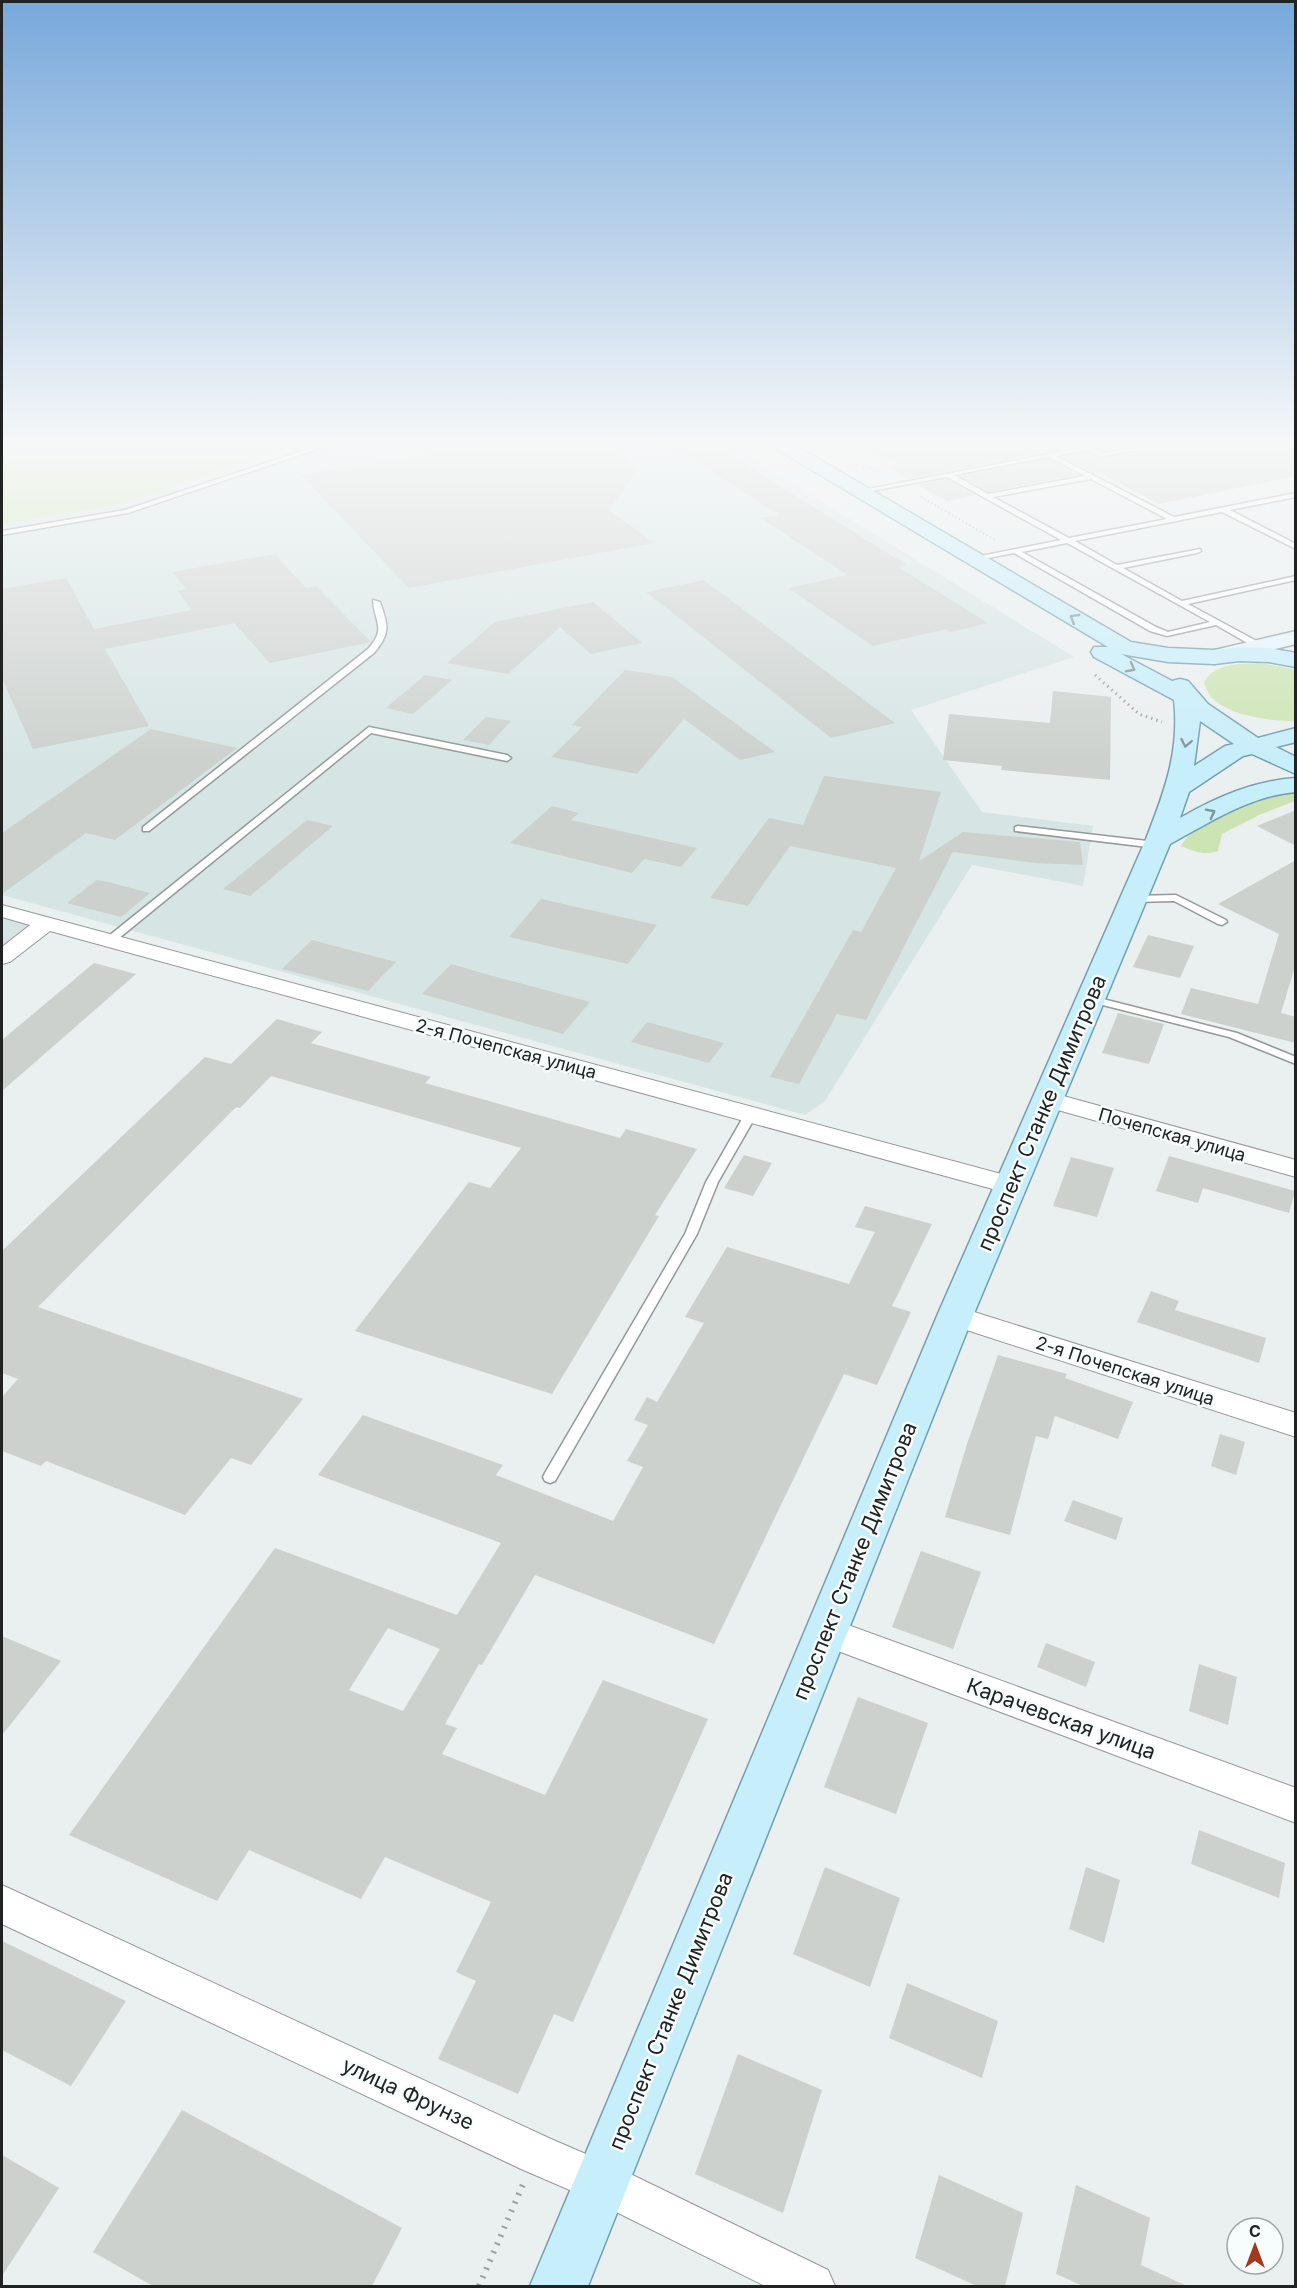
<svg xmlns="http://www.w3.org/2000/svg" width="1297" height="2288" font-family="Inter,sans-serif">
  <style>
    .built { fill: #d6e5e4 }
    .green { fill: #cce4b3 }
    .building { fill: #ccd1ce; fill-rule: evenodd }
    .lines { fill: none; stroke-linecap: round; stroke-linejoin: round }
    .service-casing { stroke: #949999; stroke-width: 3 }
    .minor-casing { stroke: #949999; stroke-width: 2 }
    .secondary-casing { stroke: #949999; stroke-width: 3 }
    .primary-casing { stroke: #749fae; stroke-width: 3 }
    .path-far2 { stroke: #9da1a1; stroke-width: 2; stroke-dasharray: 1 3; stroke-linecap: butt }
    .path-far1 { stroke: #9da1a1; stroke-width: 3; stroke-dasharray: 1.5 4; stroke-linecap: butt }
    .path { stroke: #9da1a1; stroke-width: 6; stroke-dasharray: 2 7; stroke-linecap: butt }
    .service { fill: #fff; fill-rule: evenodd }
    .minor { fill: #fff; fill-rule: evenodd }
    .secondary { fill: #e3f6fd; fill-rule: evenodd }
    .primary { fill: #c7eefb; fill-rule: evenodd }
    .oneway { stroke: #7c939a }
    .labels { text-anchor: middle; stroke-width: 5; stroke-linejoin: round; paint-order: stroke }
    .street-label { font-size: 18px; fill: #212323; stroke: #f7fdfc }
    .near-street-label { font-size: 21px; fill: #212323; stroke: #f7fdfc }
  </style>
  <rect width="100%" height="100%" fill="#eaefef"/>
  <!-- built -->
  <g class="built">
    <path d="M304,444H728L1074,657L911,710L982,812L1093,826L1083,886L972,865L825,1101L805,1115L2,895V524L119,505Z"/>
    <path d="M2,911L46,923L2,957Z"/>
  </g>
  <!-- green -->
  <g class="green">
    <path d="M2,444H304L119,505L2,524Z"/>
    <path d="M1259,663L1295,669V721C1268,721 1210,715 1204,682C1215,663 1239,664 1259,663Z"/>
    <path d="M1295,789V801L1259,815L1222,834L1218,851C1206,856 1192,851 1181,846C1197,816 1264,798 1295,789Z"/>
  </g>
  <!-- building -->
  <g class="building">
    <path d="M501,444H604L638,469L609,510L654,543L409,588L301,475Z"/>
    <path d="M669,444H712L907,565L898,567L988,623L950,632L946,629L873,646L788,588L848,575L761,518L779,515Z"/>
    <path d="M858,444H1089L908,479L888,467L899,465Z"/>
    <path d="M1114,444H1141V451L1179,444H1296V476L1159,504L1098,472L1094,473L1063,457L1087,452L1102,459L1138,451L1133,446L1101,449Z"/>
    <path d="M1049,459L1078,475L988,492L961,476Z"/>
    <path d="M947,479L975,495L947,501L918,485Z"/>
    <path d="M275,554L306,588L316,586L371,642L270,663L234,623L105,649L149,726L33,749L2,678V589L66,578L94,629L192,610L177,591L186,589L173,572Z"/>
    <path d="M704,580L720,592L895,723L831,738L646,592Z"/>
    <path d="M593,602L642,643L591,654L560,627L508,674L447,663L495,622Z"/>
    <path d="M625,670L672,677L775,752L740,760L684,719L637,774L551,757L582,727L572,725Z"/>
    <path d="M425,675L452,680L413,714L386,708Z"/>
    <path d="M1053,691L1111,697L1110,780L1001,770L1002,766L943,760L949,714L1050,723Z"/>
    <path d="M486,717L511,721L489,745L463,740Z"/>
    <path d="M151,729L237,748L115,840L86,833L2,894V833Z"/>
    <path d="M824,776L941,792L919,861L963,832L1080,842L1083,865L1034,863L953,852L866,1020L837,1014L799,1084L770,1077L853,930L861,932L896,868L790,846L748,906L710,898L769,818L803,825Z"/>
    <path d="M552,806L579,813L571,820L697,848L681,867L644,859L632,873L510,843Z"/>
    <path d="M1296,810V846L1257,826Z"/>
    <path d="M307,820L333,826L250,896L223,889Z"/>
    <path d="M1296,860V963L1281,1013L1296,1017V1043L1181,1014L1191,988L1258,1004L1279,934L1218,904Z"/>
    <path d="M97,880L108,882L150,893L121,917L67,903Z"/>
    <path d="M541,899L657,925L628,964L509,937Z"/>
    <path d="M1148,935L1194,946L1180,978L1133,967Z"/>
    <path d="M312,940L396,962L368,991L282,969Z"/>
    <path d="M94,963L136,974L2,1091V1040Z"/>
    <path d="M451,964L486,974L590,1002L563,1034L422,994Z"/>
    <path d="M1118,1013L1164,1024L1149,1064L1102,1053Z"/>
    <path d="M277,1019L322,1032L311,1043L431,1077L425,1083L620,1138L626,1129L697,1149L655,1215L659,1216L552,1394L355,1331L469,1182L490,1188L521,1148L271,1076L240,1108L236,1107L38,1307L303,1399L251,1465L231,1458L185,1515L46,1461L41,1466L2,1451V1397L18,1379L2,1373V1251L205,1057L231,1064Z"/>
    <path d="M647,1022L724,1043L709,1063L631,1042Z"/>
    <path d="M744,1155L772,1163L753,1196L724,1188Z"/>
    <path d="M1169,1156L1295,1191L1289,1213L1203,1188L1198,1203L1156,1191Z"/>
    <path d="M1071,1157L1114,1168L1097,1217L1053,1206Z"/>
    <path d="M865,1206L932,1224L892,1306L911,1312L877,1385L844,1374L714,1644L535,1575L482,1665L479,1664L445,1724L457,1728L442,1754L545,1795L603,1680L708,1719L573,2022L554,2014L518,2094L438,2059L476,1981L456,1972L491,1902L385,1857L361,1899L249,1850L217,1901L69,1835L275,1548L457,1615L501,1543L318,1475L363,1415L503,1465L496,1475L613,1521L643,1467L627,1461L648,1425L634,1420L647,1397L657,1402L704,1323L685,1317L727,1247L849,1284L875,1232L855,1227ZM388,1628L440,1649L403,1711L349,1690Z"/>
    <path d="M1151,1291L1179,1301L1175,1310L1266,1338L1259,1363L1137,1322Z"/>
    <path d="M998,1355L1067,1374L1065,1378L1133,1402L1118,1439L1055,1416L1048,1439L1036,1436L1010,1535L945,1517L967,1444Z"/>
    <path d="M1220,1434L1245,1442L1236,1475L1211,1466Z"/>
    <path d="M1073,1500L1123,1518L1116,1540L1064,1521Z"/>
    <path d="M921,1551L981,1572L953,1649L892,1627Z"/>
    <path d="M2,1636L61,1661L2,1735Z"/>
    <path d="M1046,1643L1095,1662L1086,1687L1037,1667Z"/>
    <path d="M1199,1664L1237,1677L1228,1725L1189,1711Z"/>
    <path d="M858,1697L928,1723L896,1814L824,1787Z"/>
    <path d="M1199,1830L1285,1863L1279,1898L1191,1864Z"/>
    <path d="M825,1867L900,1898L870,1987L793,1954Z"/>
    <path d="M1086,1867L1120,1880L1104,1943L1069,1929Z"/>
    <path d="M2,1941L126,2001L71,2086L2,2050Z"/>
    <path d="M907,1983L998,2021L982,2078L889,2038Z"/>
    <path d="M738,2054L822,2090L783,2213L695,2174Z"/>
    <path d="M182,2110L402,2228L372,2286H153L93,2252Z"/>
    <path d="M2,2155L59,2188L2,2276Z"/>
    <path d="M939,2175L1023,2213L1005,2286H977L915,2258Z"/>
    <path d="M1076,2185L1150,2218L1141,2265L1187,2286H1083L1056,2274Z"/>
  </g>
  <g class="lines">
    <!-- service casing -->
    <g class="service-casing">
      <g id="service">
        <path d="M323,444H332L128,513L2,535V531L125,510Z"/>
        <path d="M1100,444H1112L1094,449L1103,453L1133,448L1136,450L1102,457L1087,450L1056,456L1174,517L1296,493V497L1230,510L1296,544V549L1222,512L1075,541L1117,565L1200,549L1201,551L1197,553L1123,568L1182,601L1296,576V580L1188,604L1262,644V648H1256L1216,625L1167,636L1150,631L1014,553L973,561V557H976L1061,540L947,477L861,493L858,491ZM1049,457L1085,476L988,494L954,475ZM1091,479L1167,519L1069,538L993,497ZM1067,543L1210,622L1168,632L1156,627L1022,552Z"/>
        <path d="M373,600L380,602C388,625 391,633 374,653L149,831H143V827L368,649C387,628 374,622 373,600Z"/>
        <path d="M369,727L507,755L511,758L507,761L371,733L113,943H105L104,941L105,939Z"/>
        <path d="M1018,826L1156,842L1161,845L1156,848L1015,831V827Z"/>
        <path d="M1176,895L1226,920L1227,922L1222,925L1218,924L1174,901L1133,902L1128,899L1133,896Z"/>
        <path d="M1091,996L1237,1033L1296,1057V1064L1229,1037L1087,1001L1086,999L1087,997Z"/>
        <path d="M751,1110L757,1114L718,1182L697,1234L555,1481L550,1483L545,1481L543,1477L545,1473L685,1234L706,1182L745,1114Z"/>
      </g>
    </g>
    <!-- minor casing -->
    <g class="minor-casing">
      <g id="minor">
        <path d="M2,905L1020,1179L1024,1185L1020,1191L1011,1194L50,931L10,962L2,964V947L30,925L2,917Z"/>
        <path d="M1049,1092L1296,1160V1177L1040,1105L1037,1100L1040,1095Z"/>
        <path d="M955,1306L1296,1413V1437L945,1323L941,1316L945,1309Z"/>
        <path d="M826,1617L1296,1788V1823L814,1642L809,1632L814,1622Z"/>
        <path d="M2,1885L551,2139L616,2167L828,2270L835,2286H765L586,2197L521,2169L2,1924Z"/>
      </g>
    </g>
    <!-- secondary casing -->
    <g class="secondary-casing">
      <path id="secondary" d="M1296,631V644L1214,664L1206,662L1203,657L1206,652Z"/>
    </g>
    <!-- primary casing -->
    <g class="primary-casing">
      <path id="primary" d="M772,444H793L1131,642L1168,648L1214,650L1240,647L1269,648L1296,653V667L1269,662L1240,661L1214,664L1168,662L1121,654L1172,681L1180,679L1188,681L1208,704L1258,738L1296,728V742L1276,747L1296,757V774L1252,754L1243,756L1189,792L1180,818C1217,797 1253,781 1296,778V792C1249,796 1211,822 1170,844L973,1316L588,2286H530L937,1316L1146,839C1164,793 1180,751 1174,700L1094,657L1091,652L1094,647H1108L775,448ZM1200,721L1234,744L1225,746L1194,766Z"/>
    </g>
    <!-- path-far2 -->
    <g class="path-far2">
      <path d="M863,469L871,468L878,472"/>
      <path d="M921,497L995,540"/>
    </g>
    <!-- path-far1 -->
    <path class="path-far1" d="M1095,675L1139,714L1162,722"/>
    <!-- path -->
    <path class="path" d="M479,2286L524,2182"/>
    <!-- service -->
    <use href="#service" class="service"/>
    <!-- minor -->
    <use href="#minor" class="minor"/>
    <!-- secondary -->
    <use href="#secondary" class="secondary"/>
    <!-- primary -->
    <use href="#primary" class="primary"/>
  </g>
  <!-- one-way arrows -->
  <defs><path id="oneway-chevron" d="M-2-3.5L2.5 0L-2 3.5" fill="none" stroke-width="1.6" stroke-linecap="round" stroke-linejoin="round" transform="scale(1.5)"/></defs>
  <g class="oneway">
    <use href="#oneway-chevron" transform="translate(1074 618) rotate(-149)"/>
    <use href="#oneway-chevron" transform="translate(1131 668) rotate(28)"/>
    <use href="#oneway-chevron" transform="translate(1186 743) rotate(101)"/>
    <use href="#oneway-chevron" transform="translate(1211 813) rotate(-27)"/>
  </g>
  <!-- sky -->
  <linearGradient id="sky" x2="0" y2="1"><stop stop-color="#77a8db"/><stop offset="0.58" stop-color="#f6f8f8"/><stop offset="1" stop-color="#f6f8f8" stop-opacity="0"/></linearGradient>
  <rect width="1297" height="764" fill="url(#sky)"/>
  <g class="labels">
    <!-- street labels -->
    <g class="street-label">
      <text transform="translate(506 1049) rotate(15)" y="6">2-я Почепская улица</text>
      <text transform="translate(1172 1135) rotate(16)" y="6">Почепская улица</text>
      <text transform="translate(1125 1371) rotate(18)" y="6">2-я Почепская улица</text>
    </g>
    <!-- near-street labels -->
    <g class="near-street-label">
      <text transform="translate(1042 1113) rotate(-67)" y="7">проспект Станке Димитрова</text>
      <text transform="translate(855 1561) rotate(-68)" y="7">проспект Станке Димитрова</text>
      <text transform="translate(1061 1719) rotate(20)" y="7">Карачевская улица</text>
      <text transform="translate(671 2011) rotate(-68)" y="7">проспект Станке Димитрова</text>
      <text transform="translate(408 2094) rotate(25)" y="7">улица Фрунзе</text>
    </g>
  </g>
  <!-- border -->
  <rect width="1297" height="2288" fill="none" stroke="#212323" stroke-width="6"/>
  <!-- north arrow -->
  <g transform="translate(1255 2246)"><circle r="28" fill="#f7fdfc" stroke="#a1a6a5" stroke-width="1.5"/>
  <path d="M0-4.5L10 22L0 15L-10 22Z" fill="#a1391c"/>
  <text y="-9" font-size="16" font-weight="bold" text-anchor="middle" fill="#212323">С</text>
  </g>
</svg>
